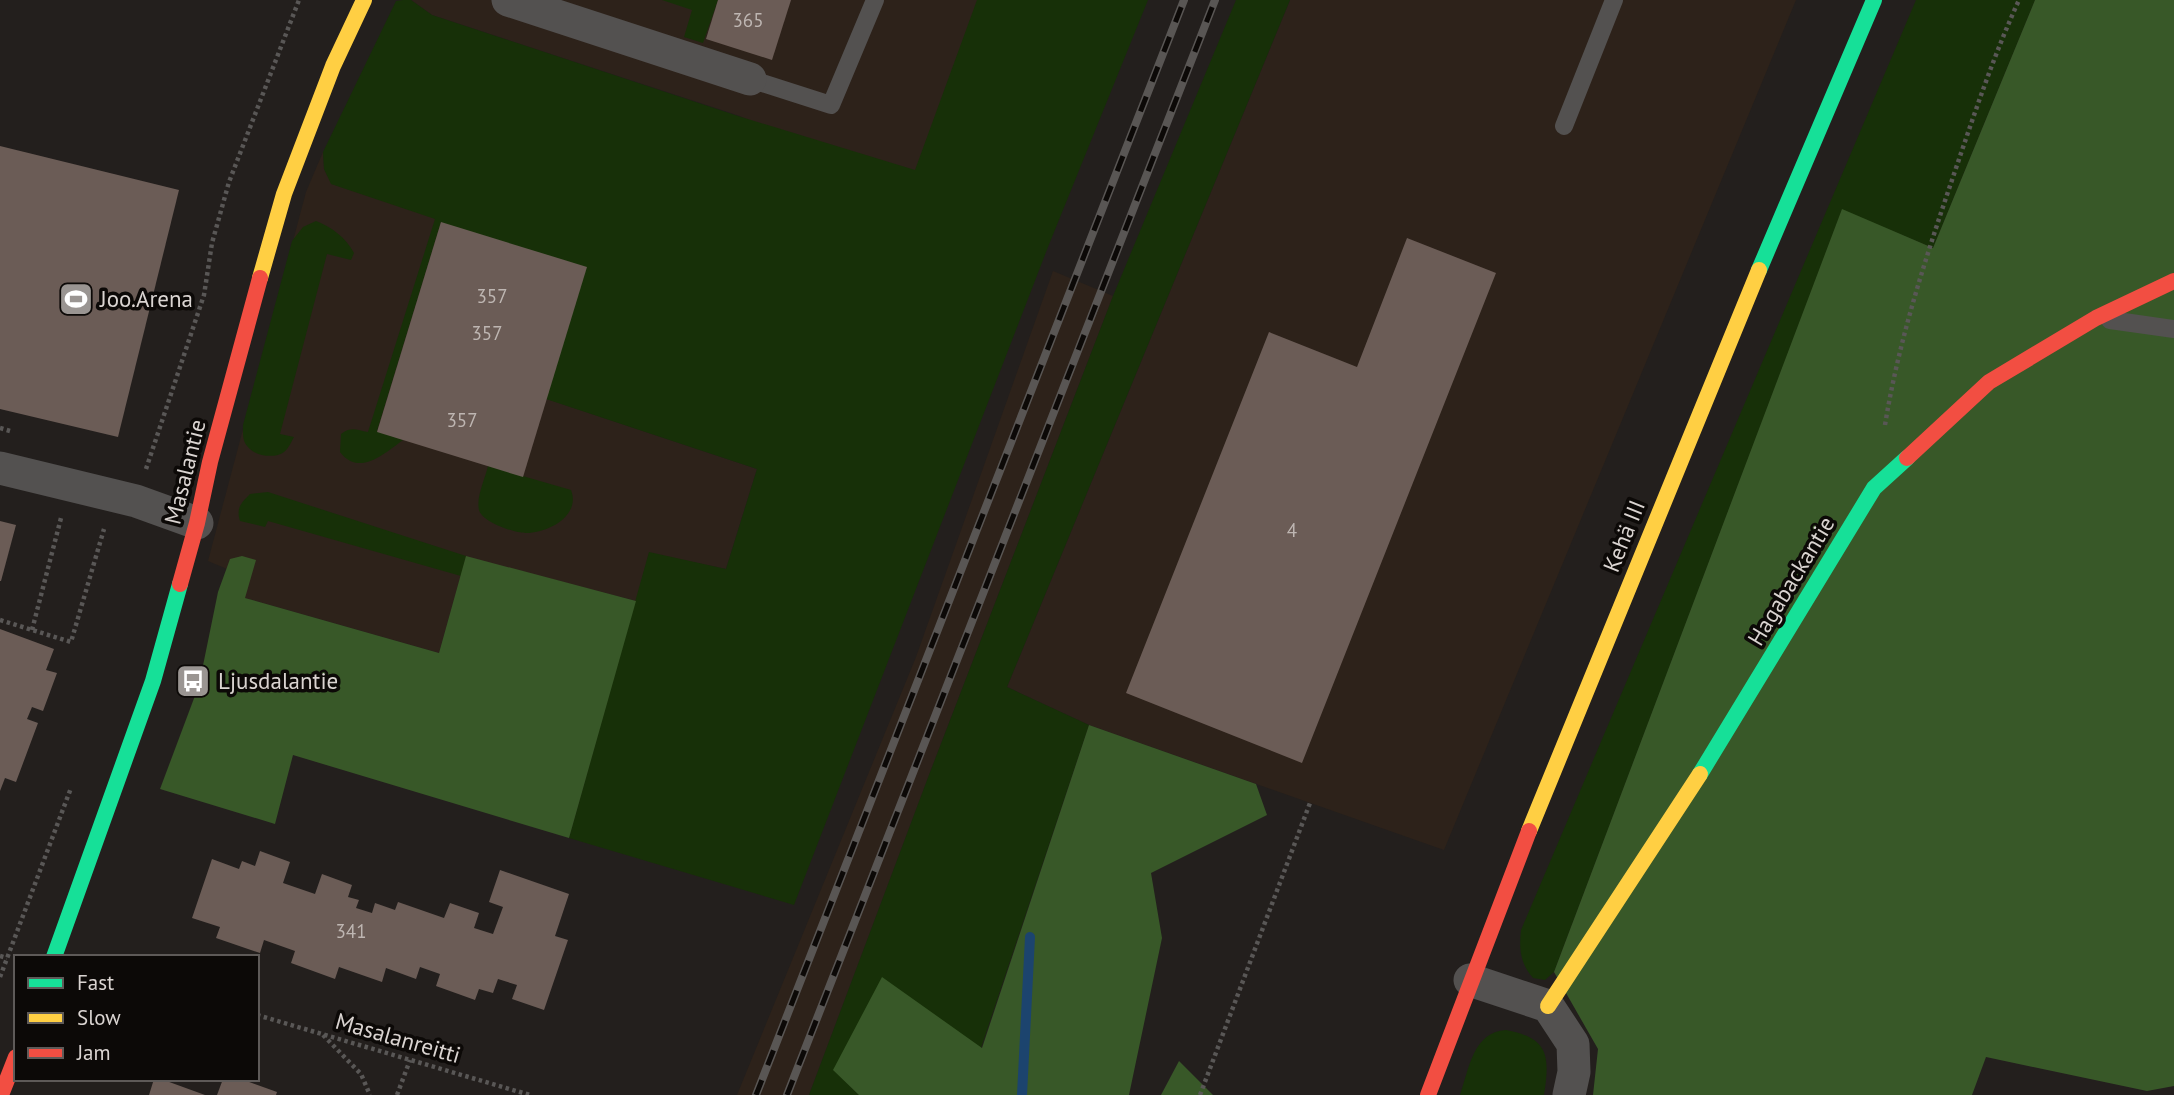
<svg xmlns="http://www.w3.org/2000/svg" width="2174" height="1095" font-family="'PT Sans',sans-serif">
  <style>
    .built { fill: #2d221a }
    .green { fill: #173008 }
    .forest { fill: #385828 }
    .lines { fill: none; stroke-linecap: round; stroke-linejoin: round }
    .stream { stroke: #1c446e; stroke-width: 10 }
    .building { fill: #6b5c56 }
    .path { stroke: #595756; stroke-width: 4.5; stroke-dasharray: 3.5 3.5; stroke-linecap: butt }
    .lane { stroke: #535150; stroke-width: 18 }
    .street { stroke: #535150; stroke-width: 33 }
    .fast { stroke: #16e098; stroke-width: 16 }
    .slow { stroke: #ffcf43; stroke-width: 16 }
    .jam { stroke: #f24e42; stroke-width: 16 }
    .rail-casing { stroke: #595654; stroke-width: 8 }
    .rail { stroke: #0c0907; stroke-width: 5; stroke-dasharray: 16; stroke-linecap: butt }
    .labels { text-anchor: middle; stroke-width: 7; stroke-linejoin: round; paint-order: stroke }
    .number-label { font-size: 19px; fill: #beb6b2 }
    .poi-label { font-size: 23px; fill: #dad4d1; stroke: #0c0907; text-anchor: start }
    .street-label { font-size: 23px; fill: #dad4d1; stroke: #0c0907 }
  </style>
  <rect width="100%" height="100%" fill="#231f1d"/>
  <!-- built -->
  <g class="built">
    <path d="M411,0H1095L1013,233L737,115L432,15Z"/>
    <path d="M1290,0H1796L1444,850L1089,725L1007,687Z"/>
    <path d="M323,152L324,169L332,184L587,267L547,399L757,469L726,569L649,553L636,601L466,557L439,653L245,598L227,569L208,561L306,192Z"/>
    <path d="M1053,271L1113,296L929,775L809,1095H737L916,657Z"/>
  </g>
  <!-- green -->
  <g class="green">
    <path d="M403,0H411L432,15L738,116L915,170L977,0H1148L1048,247L794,905L569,838L649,552L726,569L757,469L546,399L441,222L377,431L403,440C384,454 359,477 340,452L341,434C351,426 357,430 368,432L435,219L331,184L324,169L323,152L396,1Z"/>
    <path d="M662,0H718L703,43L684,37L692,10Z"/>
    <path d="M1236,0H1290L1007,687L1089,725L981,1048L834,1070L859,1095H809L929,775L1113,296Z"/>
    <path d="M1916,0H2035L1933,248L1842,210L1554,972L1545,980L1533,978C1520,963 1519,949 1521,930Z"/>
    <path d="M316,221C332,227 346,238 354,253L351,260L327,254L280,434L294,437C291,442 289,448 284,452C275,459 255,456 248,447C242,441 243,433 243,425L292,241L303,227Z"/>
    <path d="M488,466L571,490C581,516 548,533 526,533C514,533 482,522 479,510C476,497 485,479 488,466Z"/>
    <path d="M268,492L466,556L461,576L268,521L265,527L240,521C236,508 241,503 250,494Z"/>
    <path d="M1506,1030C1549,1038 1550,1056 1544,1095H1460C1469,1069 1473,1032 1506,1030Z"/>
  </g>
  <!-- forest -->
  <g class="forest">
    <path d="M2035,0H2174V1086L2147,1091L1986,1057L1972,1095H1593L1598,1049L1554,972L1842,209L1933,248Z"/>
    <path d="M242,556L256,560L245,598L439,653L466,556L636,601L569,838L293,755L275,824L160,789L199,685L218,592L230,559Z"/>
    <path d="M1089,725L1256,784L1267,815L1151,873L1162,938L1129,1095H859L833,1070L882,977L982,1048Z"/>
    <path d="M1179,1061L1213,1095H1161Z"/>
  </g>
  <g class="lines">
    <!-- stream -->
    <path class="stream" d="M1022,1095L1030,937"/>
  </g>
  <!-- building -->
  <g class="building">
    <path d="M718,0H791L772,60L706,39Z"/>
    <path d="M0,146L179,190L118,437L0,409Z"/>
    <path d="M441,222L587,267L523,477L377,432Z"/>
    <path d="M1407,238L1496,273L1302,763L1126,693L1269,332L1357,367Z"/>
    <path d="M0,521L16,525L1,581H0Z"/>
    <path d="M0,629L54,649L46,670L57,673L43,711L32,707L27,719L38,723L16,782L5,778L0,791Z"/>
    <path d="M260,851L290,862L283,883L315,894L322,874L352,885L348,897L359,900L356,908L372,913L375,903L395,910L398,902L444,918L450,903L479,913L474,928L493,934L503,907L489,902L500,870L569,894L555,936L568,940L544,1010L512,999L517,985L498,979L493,993L479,989L475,1000L436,986L440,974L420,967L416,979L386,968L382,982L339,967L335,979L291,963L295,951L264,940L260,953L216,938L220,927L192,918L212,859L239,869L242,861L255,866Z"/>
    <path d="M154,1079H161L205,1095H149Z"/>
    <path d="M223,1079H241L277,1092L276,1095H217Z"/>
  </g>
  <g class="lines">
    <!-- path -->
    <g class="path">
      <path d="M1885,425C1899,339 1926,257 1954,174C1974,115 1993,57 2019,0"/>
      <path d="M0,428L10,431"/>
      <path d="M146,469L204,295L212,243L229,182L299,0"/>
      <path d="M0,620L71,642L104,529"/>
      <path d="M32,630L61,518"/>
      <path d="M0,956L7,958"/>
      <path d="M0,977L71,788"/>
      <path d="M257,1015L530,1095"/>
      <path d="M323,1035L361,1074L370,1095"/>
      <path d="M397,1095L410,1060"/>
      <path d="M1200,1095L1310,803"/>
    </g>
    <!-- lane -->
    <g class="lane">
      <path d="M750,79L831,105L875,0"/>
      <path d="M1564,126L1614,0"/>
      <path d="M2110,320L2174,329"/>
    </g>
    <!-- street -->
    <g class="street">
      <path d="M508,0L750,79"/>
      <path d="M0,468L136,501L197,523"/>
      <path d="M1470,980L1548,1006L1573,1044L1574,1072L1569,1095"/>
    </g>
    <!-- fast -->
    <g class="fast">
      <path d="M1759,270L1874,0"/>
      <path d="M1700,774L1874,488L1907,458"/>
      <path d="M54,957L153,681L180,584"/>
    </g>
    <!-- slow -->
    <g class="slow">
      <path d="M260,278L284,194L333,66L364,0"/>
      <path d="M1529,831L1759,270"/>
      <path d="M1548,1006L1700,774"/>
    </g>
    <!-- jam -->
    <g class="jam">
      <path d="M1907,458L1989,382L2096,318L2174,281"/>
      <path d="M180,584L197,523L210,462L260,278"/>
      <path d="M1,1095L16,1057"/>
      <path d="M1428,1095L1529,831"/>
    </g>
    <!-- rail casing -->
    <g class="rail-casing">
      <g id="rail">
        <path d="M756,1095L1184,0"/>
        <path d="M787,1095L1215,0"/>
      </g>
    </g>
    <!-- rail -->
    <use href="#rail" class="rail"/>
  </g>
  <!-- icons -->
  <defs>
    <g id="stadium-square" transform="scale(1.75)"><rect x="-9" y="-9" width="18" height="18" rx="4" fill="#9a9592" stroke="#0c0907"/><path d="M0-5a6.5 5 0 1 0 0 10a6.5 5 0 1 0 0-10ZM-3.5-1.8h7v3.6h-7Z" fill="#fff"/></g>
    <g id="bus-square" transform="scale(1.75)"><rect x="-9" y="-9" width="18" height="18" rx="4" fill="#9a9592" stroke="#0c0907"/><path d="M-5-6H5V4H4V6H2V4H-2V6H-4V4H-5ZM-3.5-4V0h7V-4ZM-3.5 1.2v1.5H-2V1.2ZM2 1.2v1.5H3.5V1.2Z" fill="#fff"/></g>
  </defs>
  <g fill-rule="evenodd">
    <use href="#stadium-square" x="76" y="299"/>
    <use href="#bus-square" x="193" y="681"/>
  </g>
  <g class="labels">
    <!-- number labels -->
    <g class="number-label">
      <text x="748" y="27">365</text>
      <text x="492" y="303">357</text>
      <text x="487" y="340">357</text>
      <text x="462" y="427">357</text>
      <text x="1292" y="537">4</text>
      <text x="351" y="938">341</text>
    </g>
    <!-- poi labels -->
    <g class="poi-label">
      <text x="100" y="307">Joo.Arena</text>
      <text x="218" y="689">Ljusdalantie</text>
    </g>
    <!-- street labels -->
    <g class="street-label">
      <text transform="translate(185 472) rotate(-76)" y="8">Masalantie</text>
      <text transform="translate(1624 536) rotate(-68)" y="8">Kehä III</text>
      <text transform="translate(1791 581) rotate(-59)" y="8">Hagabackantie</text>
      <text transform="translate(398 1038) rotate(16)" y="8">Masalanreitti</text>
    </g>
  </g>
  <!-- legend -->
  <rect x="14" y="955" width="245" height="126" fill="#0c0907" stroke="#5e5a58" stroke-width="2"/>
  <rect x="28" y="978" width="35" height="10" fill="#16e098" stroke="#5e5a58" stroke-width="2"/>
  <text x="77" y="990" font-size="21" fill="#dad4d1">Fast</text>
  <rect x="28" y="1013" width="35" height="10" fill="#ffcf43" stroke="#5e5a58" stroke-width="2"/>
  <text x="77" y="1025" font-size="21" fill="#dad4d1">Slow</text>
  <rect x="28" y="1048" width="35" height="10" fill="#f24e42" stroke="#5e5a58" stroke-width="2"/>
  <text x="77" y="1060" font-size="21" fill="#dad4d1">Jam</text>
</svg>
